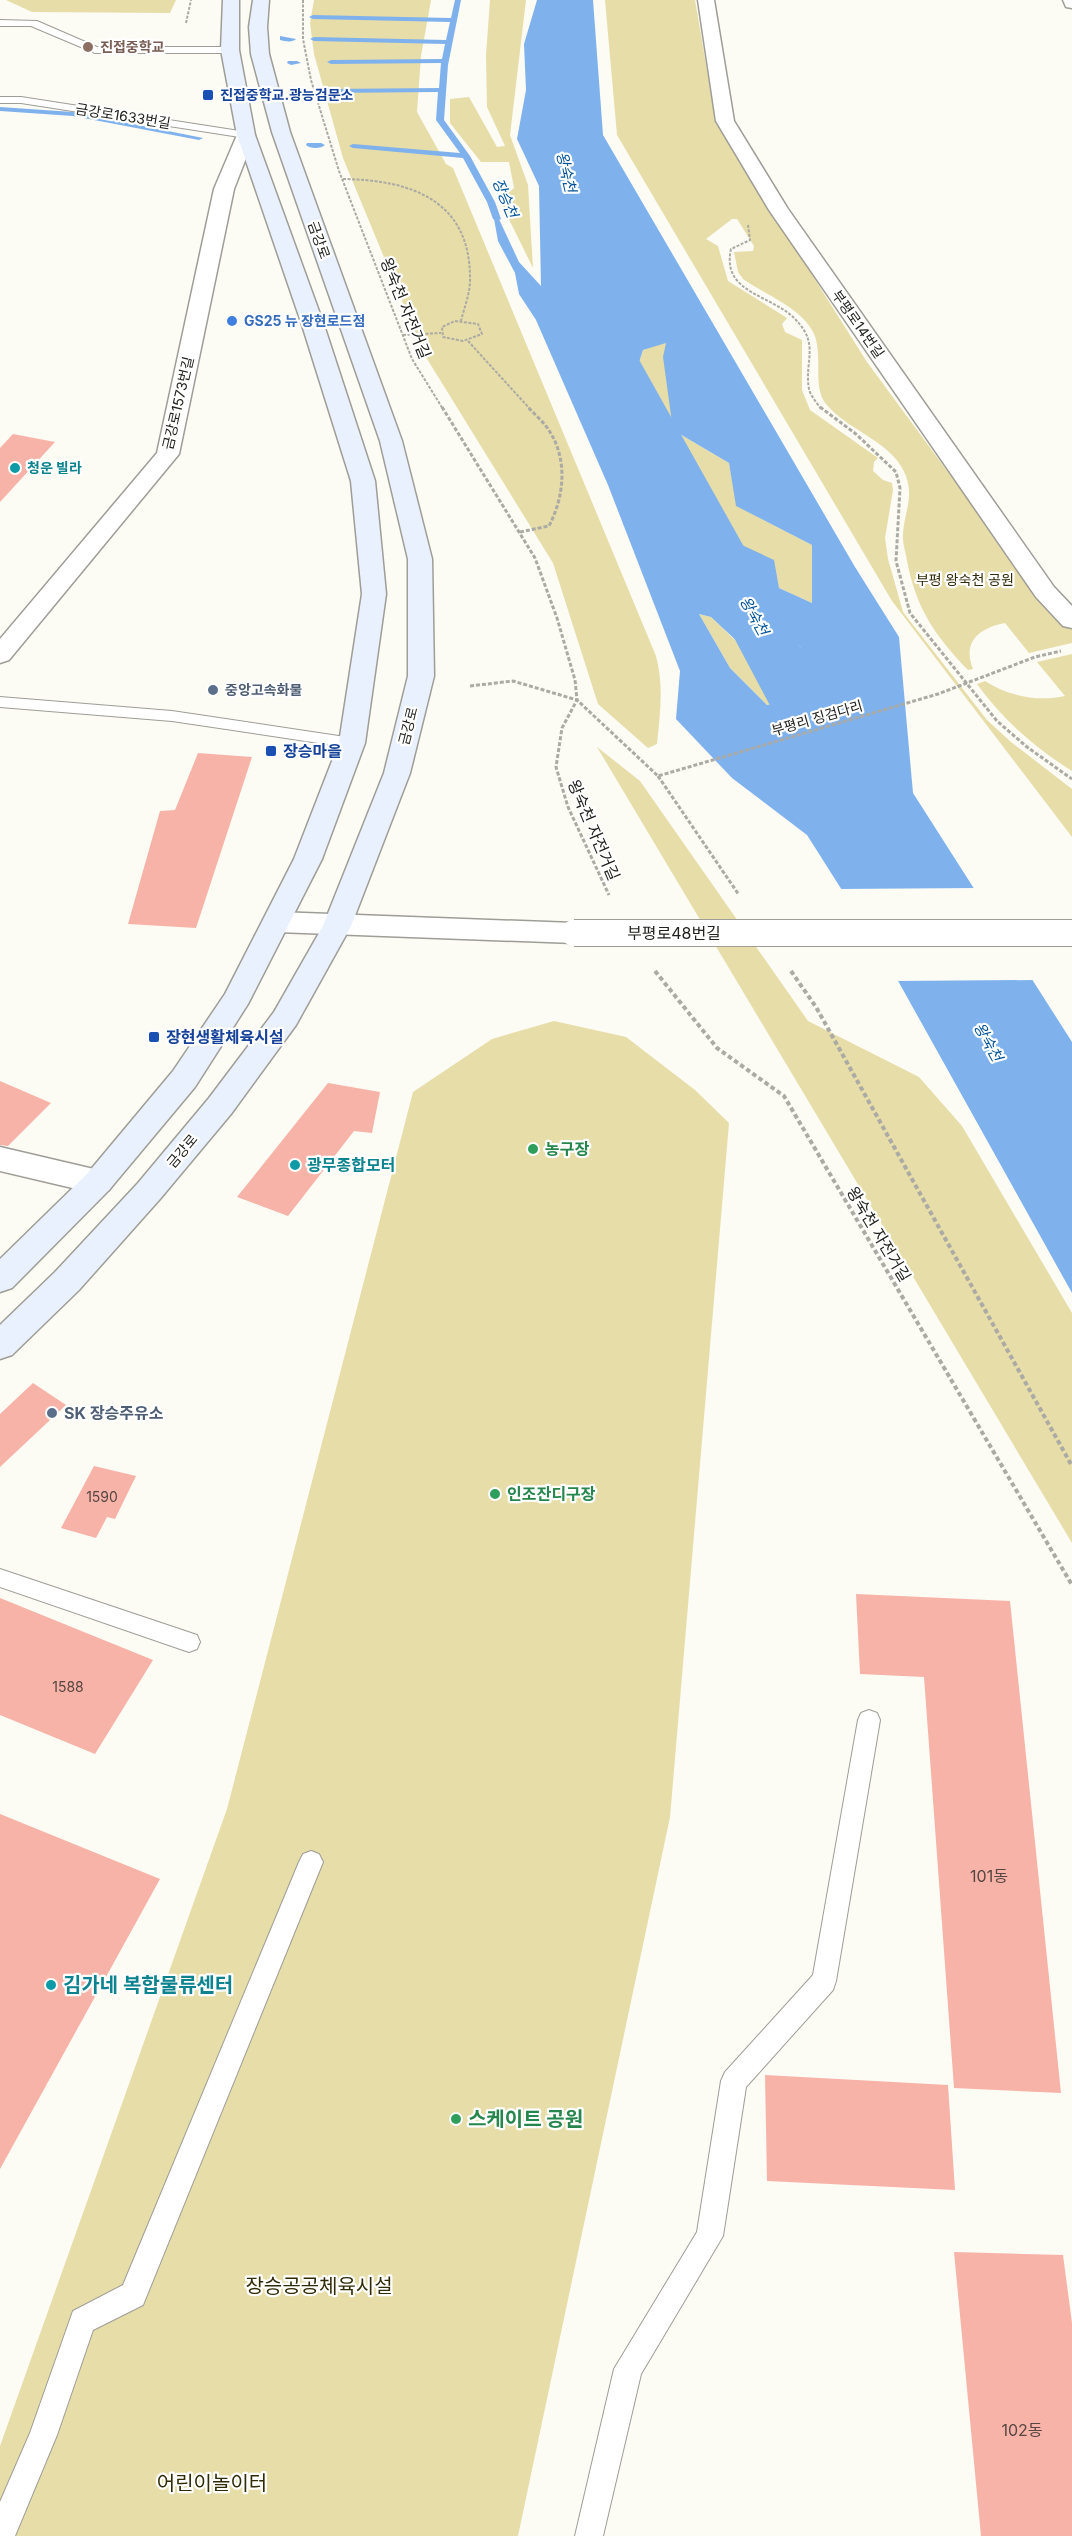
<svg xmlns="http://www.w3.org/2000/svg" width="1072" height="2536" font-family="Inter,'Noto Sans KR',sans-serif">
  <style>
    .green { fill: #e7dda8 }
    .water { fill: #7fb2ec; fill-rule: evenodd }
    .pier { fill: #fcfbf4 }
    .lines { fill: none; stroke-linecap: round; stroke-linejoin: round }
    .stream { fill: #7fb2ec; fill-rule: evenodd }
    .river { fill: #7fb2ec; fill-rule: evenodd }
    .building { fill: #f7b3a8 }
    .service-casing { stroke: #9e9d97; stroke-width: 2 }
    .minor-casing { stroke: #9e9d97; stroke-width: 3 }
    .secondary-casing { stroke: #9e9d97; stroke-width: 3 }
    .path-far2 { stroke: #abaaa4; stroke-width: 2; stroke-dasharray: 3 1.5; stroke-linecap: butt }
    .path-far1 { stroke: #abaaa4; stroke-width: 3; stroke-dasharray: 4 2; stroke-linecap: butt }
    .path { stroke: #abaaa4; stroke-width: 4; stroke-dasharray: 4.5 3; stroke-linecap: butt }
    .service { fill: #fff; fill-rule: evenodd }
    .minor { fill: #fff; fill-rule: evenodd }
    .secondary { fill: #e9f1fe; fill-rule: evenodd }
    .minor-bridge-casing { stroke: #9e9d97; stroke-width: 28; stroke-linecap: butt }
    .minor-bridge { stroke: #fff; stroke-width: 26 }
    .education-dot { fill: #8d6e63; stroke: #fff; stroke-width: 2 }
    .transit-dot { fill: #1a4fb4; stroke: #fff; stroke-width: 2 }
    .shop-dot { fill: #3f7fe0; stroke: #fff; stroke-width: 2 }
    .culture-dot { fill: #0f9aa8; stroke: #fff; stroke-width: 2 }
    .service-dot { fill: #5c6f8a; stroke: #fff; stroke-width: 2 }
    .leisure-dot { fill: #2e9e5b; stroke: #fff; stroke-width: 2 }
    .labels { text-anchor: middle; stroke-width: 4.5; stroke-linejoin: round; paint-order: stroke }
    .far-education-label { font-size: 14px; font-weight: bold; fill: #785e54; stroke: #fff; text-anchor: start }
    .far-transit-label { font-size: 14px; font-weight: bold; fill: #164399; stroke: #fff; text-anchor: start }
    .far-street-label { font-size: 14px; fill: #22221f; stroke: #fff }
    .far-shop-label { font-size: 14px; font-weight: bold; fill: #366cbe; stroke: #fff; text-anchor: start }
    .far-culture-label { font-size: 14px; font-weight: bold; fill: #0d838f; stroke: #fff; text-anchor: start }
    .far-park-label { font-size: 14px; fill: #322b07; stroke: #fff }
    .far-service-label { font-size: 14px; font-weight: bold; fill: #4e5e75; stroke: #fff; text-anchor: start }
    .number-label { font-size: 14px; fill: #574641 }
    .far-water-label { font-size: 15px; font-style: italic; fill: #035297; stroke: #fff }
    .street-label { font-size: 16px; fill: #22221f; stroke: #fff }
    .transit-label { font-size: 16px; font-weight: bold; fill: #164399; stroke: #fff; text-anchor: start }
    .leisure-label { font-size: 16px; font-weight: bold; fill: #27864d; stroke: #fff; text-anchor: start }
    .culture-label { font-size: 16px; font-weight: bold; fill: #0d838f; stroke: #fff; text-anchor: start }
    .service-label { font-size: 16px; font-weight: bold; fill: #4e5e75; stroke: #fff; text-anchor: start }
    .near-number-label { font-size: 16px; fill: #574641 }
    .near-culture-label { font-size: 20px; font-weight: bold; fill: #0d838f; stroke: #fff; text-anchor: start }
    .near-leisure-label { font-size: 20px; font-weight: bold; fill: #27864d; stroke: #fff; text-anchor: start }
    .near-park-label { font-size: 20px; fill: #322b07; stroke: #fff }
  </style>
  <rect width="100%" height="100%" fill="#fcfbf4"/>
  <!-- green -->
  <g class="green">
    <path d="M6,0H176L170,13L32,12Z"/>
    <path d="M314,0H431L421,56L417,112L446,164L453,168L656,656C664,686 660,713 657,744L648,748L598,704L553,563L424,354L343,158L314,54L310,23Z"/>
    <path d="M490,0H526L510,135L528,185L533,268L499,199L514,188L509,162H481L450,123V99L469,97L497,147L505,146L487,107L486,55Z"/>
    <path d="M605,0H695L715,117L727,140L867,362L984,521L1072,629V643L1029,653L1005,623C979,628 962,642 973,669L968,670C935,636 916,608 907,561C906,553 902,542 903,534C904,513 914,498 906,476C893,441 849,432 826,404C811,386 825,352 812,330C798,306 764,294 743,279L738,272L734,252L753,251L754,246L737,219H732L706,239L718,246L728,281L787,318L782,324L785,332L802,340V390L810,410L878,458L874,462L873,471L883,480L892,483L893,490L885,538L888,559L903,612L987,720L1011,742L1072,789V837L892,601L617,135Z"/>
    <path d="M666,342L673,430L729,463L737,506L812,545V603L779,588L729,539L692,487L642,443L626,402L643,350Z"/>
    <path d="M713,578L725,582L769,624L800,646L805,674L817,696L767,705L730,668L699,614L711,617L739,644Z"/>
    <path d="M1072,654V771C1035,748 1003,720 977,684L985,681C1008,696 1038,702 1065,696L1037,662Z"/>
    <path d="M597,747L640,781L808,1021L919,1077L962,1126L1072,1313V1543Z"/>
    <path d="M554,1021L626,1037L695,1090L729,1123L670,1817L518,2536H0V2446L227,1809L413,1092L492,1039Z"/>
  </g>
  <!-- water -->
  <path class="water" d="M537,0H593L603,135L855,567L899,637L913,793L1072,1042V1293L887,961L807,835L732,778L676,719L680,671L608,485L536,320L519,294L515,273L498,241L491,202L519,262L541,286L539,186L517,139L526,90L524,44ZM666,343L663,357L673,430L729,463L736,506L812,545V603L779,588L774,560L729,539L692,487L642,443L626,402L643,350ZM714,578L725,582L769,624L800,646L805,674L817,696L767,705L730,668L699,614L711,617L741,645Z"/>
  <!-- pier -->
  <path class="pier" d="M977,888L1035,980L895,981L837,889Z"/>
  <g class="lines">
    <!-- stream -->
    <g class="stream">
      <path d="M455,0H461L448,65L444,120L470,156L495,202L501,219L497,221L493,219L487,202L463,158L353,148L349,146L353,144L460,153L436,120L438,92L326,93L322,91L326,89L439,88L441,63L331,64L327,62L331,60L442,59L445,44L314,41L310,39L314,37L446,40L450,22L313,19L309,17L313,15L451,18Z"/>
      <path d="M280,36L296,39C292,43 285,41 280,40Z"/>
      <path d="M288,61H297L301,63L291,65L287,63Z"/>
      <path d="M0,107L73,112L203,138L199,140L73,116L0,111Z"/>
      <path d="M307,143H321L325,145C321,149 310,149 306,145Z"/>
    </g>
    <!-- river -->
    <path class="river" d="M593,272L611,276L618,287L633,349L885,798L875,813L852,819L829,813L819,798L581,349L568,287L575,276Z"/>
  </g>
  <!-- building -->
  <g class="building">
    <path d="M13,434L55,442L0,502V448Z"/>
    <path d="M198,753L252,757L196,928L128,924L160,811L175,810Z"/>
    <path d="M0,1081L51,1103L8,1146L0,1145Z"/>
    <path d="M328,1083L380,1092L372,1133L354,1131L288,1216L237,1197Z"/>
    <path d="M33,1383L66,1405L0,1467V1414Z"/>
    <path d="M94,1466L136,1476L115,1519L107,1517L96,1538L61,1528Z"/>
    <path d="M856,1594L1010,1601L1061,2093L954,2088L924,1677L860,1674Z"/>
    <path d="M0,1598L153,1660L95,1754L0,1715Z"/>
    <path d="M0,1814L160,1879L0,2169Z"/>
    <path d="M765,2075L948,2085L955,2190L767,2181Z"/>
    <path d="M954,2252L1063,2255L1072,2323V2536H981Z"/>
  </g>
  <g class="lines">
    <!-- service casing -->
    <g class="service-casing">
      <g id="service">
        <path d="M0,20L37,21L97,47H230L235,50L230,53H95L31,26H0Z"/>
        <path d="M0,97H21L246,132L252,135L246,138L21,103H0Z"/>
        <path d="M0,697L172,711L352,738L360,743L352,748L172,721L0,707Z"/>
        <path d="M0,1569L197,1635L200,1642L197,1649L189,1652L0,1587Z"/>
        <path d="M869,1710L877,1713L880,1720L836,1981L833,1990L746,2087L723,2236L641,2374L603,2536H575L614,2369L697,2232L721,2081L725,2072L813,1975L858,1720L861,1713Z"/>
        <path d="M311,1851L319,1854L323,1862L143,2305L93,2330L57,2435L15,2536H0V2502L30,2433L73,2311L123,2285L299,1862L303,1854Z"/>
      </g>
    </g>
    <!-- minor casing -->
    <g class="minor-casing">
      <g id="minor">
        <path d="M698,0H714L734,121L788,209L1054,587L1072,606V628L1063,626L1036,597L769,210L716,121Z"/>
        <path d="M1063,0H1072V8L1066,7Z"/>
        <path d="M246,129L255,135L234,189L179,454L9,660L0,663V639L157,453L214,189L237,135Z"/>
        <path d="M277,912L574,923L584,926L588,933L584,940L574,943L277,932L267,929L263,922L267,915Z"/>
        <path d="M0,1147L98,1170L109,1174L114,1182L109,1190L98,1194L0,1171Z"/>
      </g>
    </g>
    <!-- secondary casing -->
    <g class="secondary-casing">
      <g id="secondary">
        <path d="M223,0H239V50L255,135L324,325L375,481L386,594L365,743L322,859L248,1004L195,1087L109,1190L12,1288L0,1292V1259L87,1174L173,1071L225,994L294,859L339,743L362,594L351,481L302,325L237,135L221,50Z"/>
        <path d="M253,0H269L267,27L269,54L290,132L402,441L432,559L434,676L410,773L351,926L296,1025L231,1114L160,1199L79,1290L12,1355L0,1359V1325L55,1272L138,1183L209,1098L274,1012L323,926L384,773L408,676V559L380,441L272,132L251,54L249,27Z"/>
      </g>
    </g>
    <!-- path-far2 -->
    <g class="path-far2">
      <path d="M303,0V39L311,80L339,171L412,359L443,409"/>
      <path d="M186,23L191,0"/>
      <path d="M343,179C411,180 471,200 470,280C470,294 464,308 461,321"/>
      <path d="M748,225L750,240L731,249C721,294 772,294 796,320C820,345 804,361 809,389C810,395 817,403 821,409"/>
      <path d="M455,321L478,324L482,334L463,341L443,337L442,327Z"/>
      <path d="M403,335L441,333"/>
      <path d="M468,341L530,409"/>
    </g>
    <!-- path-far1 -->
    <g class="path-far1">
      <path d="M442,407L535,558L557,618L575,680L577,700L562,728L556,767L568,807L609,895"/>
      <path d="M820,407L856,434L896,472L900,488L896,561L910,613L997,721L1027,747L1072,779"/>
      <path d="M520,532L549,526C564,497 568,461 550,432C545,423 535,415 528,407"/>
      <path d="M470,686L513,681L577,700L658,776L938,694L1035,657L1061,651"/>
      <path d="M658,776L739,895"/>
    </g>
    <!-- path -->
    <g class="path">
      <path d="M655,971L717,1048L784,1096L1072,1585"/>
      <path d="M791,971L816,1007L1072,1466"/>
    </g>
    <!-- service -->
    <use href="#service" class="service"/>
    <!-- minor -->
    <use href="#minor" class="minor"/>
    <!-- secondary -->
    <use href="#secondary" class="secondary"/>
    <!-- minor-bridge casing -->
    <g class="minor-bridge-casing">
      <path id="minor-bridge" d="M574,933H1072"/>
    </g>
    <!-- minor-bridge -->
    <use href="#minor-bridge" class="minor-bridge"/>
  </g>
  <!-- markers -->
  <circle class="education-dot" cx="88" cy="47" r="6"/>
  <g class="transit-dot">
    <rect x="202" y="89" width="12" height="12" rx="3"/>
    <rect x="265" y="745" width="12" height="12" rx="3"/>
    <rect x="148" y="1031" width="12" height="12" rx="3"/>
  </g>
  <circle class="shop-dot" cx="232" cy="321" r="6"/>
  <g class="culture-dot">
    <circle cx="15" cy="468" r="6"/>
    <circle cx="295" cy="1165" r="6"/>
    <circle cx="51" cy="1985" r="6"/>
  </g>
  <g class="service-dot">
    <circle cx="213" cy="690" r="6"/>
    <circle cx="52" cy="1413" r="6"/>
  </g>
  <g class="leisure-dot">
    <circle cx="533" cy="1149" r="6"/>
    <circle cx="495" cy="1494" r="6"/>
    <circle cx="456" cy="2119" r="6"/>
  </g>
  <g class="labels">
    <!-- far-education labels -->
    <g class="far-education-label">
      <text x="100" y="52">진접중학교</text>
    </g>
    <!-- far-transit labels -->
    <g class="far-transit-label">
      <text x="220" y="100">진접중학교.광능검문소</text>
    </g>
    <!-- far-street labels -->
    <g class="far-street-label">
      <text transform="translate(123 116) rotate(9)" y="5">금강로1633번길</text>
      <text transform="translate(319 240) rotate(70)" y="5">금강로</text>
      <text transform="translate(858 324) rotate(55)" y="5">부평로14번길</text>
      <text transform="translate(178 403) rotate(-77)" y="5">금강로1573번길</text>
      <text transform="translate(817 718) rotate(-16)" y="5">부평리 징검다리</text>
      <text transform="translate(408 726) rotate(-76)" y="5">금강로</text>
      <text transform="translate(182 1151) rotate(-50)" y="5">금강로</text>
    </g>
    <!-- far-shop labels -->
    <g class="far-shop-label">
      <text x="244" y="326">GS25 뉴 장현로드점</text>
    </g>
    <!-- far-culture labels -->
    <g class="far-culture-label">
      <text x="27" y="473">청운 빌라</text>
    </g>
    <!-- far-park labels -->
    <g class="far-park-label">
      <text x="965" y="585">부평 왕숙천 공원</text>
    </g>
    <!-- far-service labels -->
    <g class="far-service-label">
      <text x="225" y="695">중앙고속화물</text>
    </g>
    <!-- number labels -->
    <g class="number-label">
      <text x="102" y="1502">1590</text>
      <text x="68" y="1692">1588</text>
    </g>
    <!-- far-water labels -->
    <g class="far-water-label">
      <text transform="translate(566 172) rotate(77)" y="5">왕숙천</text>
      <text transform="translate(505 198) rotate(67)" y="5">장승천</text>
      <text transform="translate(754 616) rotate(61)" y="5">왕숙천</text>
      <text transform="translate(988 1042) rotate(61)" y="5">왕숙천</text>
    </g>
    <!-- street labels -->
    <g class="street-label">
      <text transform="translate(406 308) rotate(68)" y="6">왕숙천 자전거길</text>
      <text transform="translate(594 830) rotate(67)" y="6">왕숙천 자전거길</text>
      <text x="674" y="939">부평로48번길</text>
      <text transform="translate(879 1234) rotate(59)" y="6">왕숙천 자전거길</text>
    </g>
    <!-- transit labels -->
    <g class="transit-label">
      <text x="283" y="757">장승마을</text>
      <text x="166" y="1043">장현생활체육시설</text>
    </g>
    <!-- leisure labels -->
    <g class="leisure-label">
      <text x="545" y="1155">농구장</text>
      <text x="507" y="1500">인조잔디구장</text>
    </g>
    <!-- culture labels -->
    <g class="culture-label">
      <text x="307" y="1171">광무종합모터</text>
    </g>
    <!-- service labels -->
    <g class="service-label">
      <text x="64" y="1419">SK 장승주유소</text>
    </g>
    <!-- near-number labels -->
    <g class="near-number-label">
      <text x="989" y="1882">101동</text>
      <text x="1022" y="2436">102동</text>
    </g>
    <!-- near-culture labels -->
    <g class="near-culture-label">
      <text x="63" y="1992">김가네 복합물류센터</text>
    </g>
    <!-- near-leisure labels -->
    <g class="near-leisure-label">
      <text x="468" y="2126">스케이트 공원</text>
    </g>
    <!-- near-park labels -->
    <g class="near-park-label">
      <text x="319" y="2293">장승공공체육시설</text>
      <text x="212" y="2490">어린이놀이터</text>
    </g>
  </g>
</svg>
